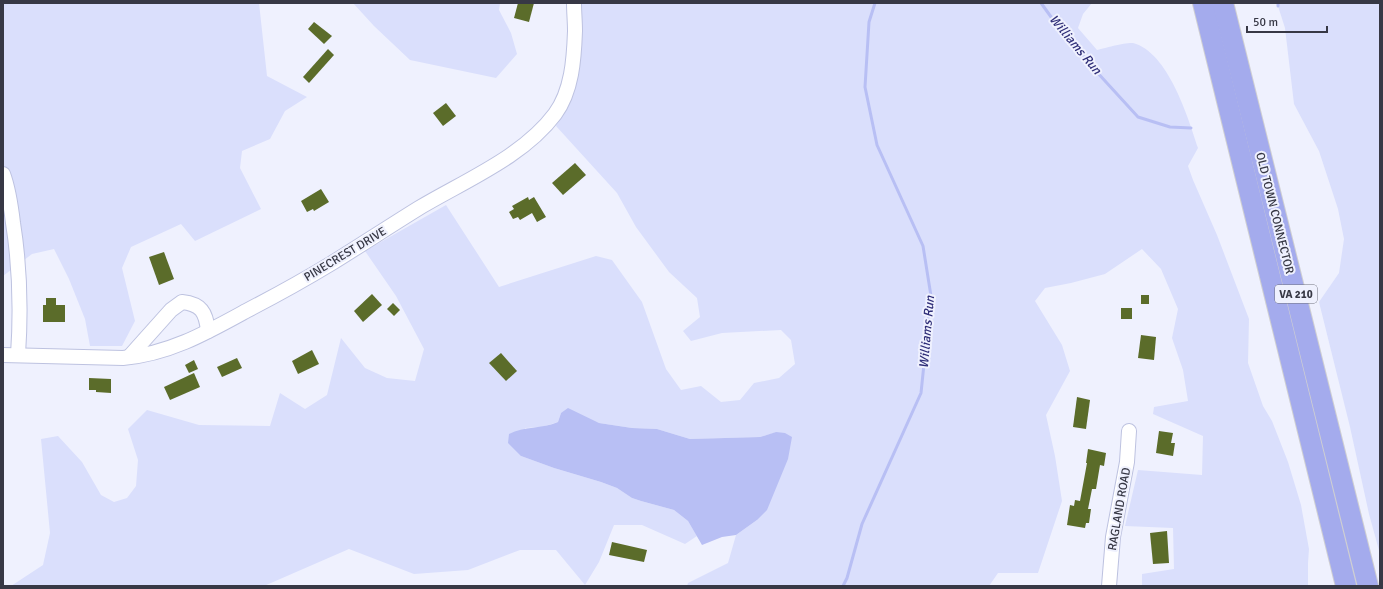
<svg xmlns="http://www.w3.org/2000/svg" width="1383" height="589" font-family="Signika,sans-serif">
  <style>
    .green { fill: #dadffc }
    .water { fill: #b8bff4 }
    .lines { fill: none; stroke-linecap: round; stroke-linejoin: round }
    .stream { stroke: #b8bff4; stroke-width: 3 }
    .building { fill: #5b6c2a }
    .minor-casing { stroke: #bdc2e0; stroke-width: 16 }
    .highway-casing { stroke: #cfcfd2; stroke-width: 22 }
    .minor { stroke: #fff; stroke-width: 14 }
    .highway { stroke: #a4abed; stroke-width: 20 }
    .labels { text-anchor: middle; stroke-width: 4; stroke-linejoin: round; paint-order: stroke }
    .shield { fill: #eff1fe; stroke: #6e707c; stroke-width: 1 }
    .shield-label { font-size: 11px; font-weight: bold; fill: #373845 }
    .street-label { font-size: 12px; fill: #373845; stroke: #eff1fe }
    .water-label { font-size: 13px; font-style: italic; fill: #2f2e78; stroke: #eff1fe }
  </style>
  <rect width="100%" height="100%" fill="#eff1fe"/>
  <!-- green -->
  <g class="green">
    <path d="M3,3H259L267,76L307,97L285,111L270,139L242,151L240,168L261,209L195,241L181,224L131,247L122,268L135,321L122,346H90L85,319L69,279L54,249L32,254L3,276Z"/>
    <path d="M353,3H500L499,10L511,33L517,54L496,78L410,60L374,26Z"/>
    <path d="M582,3H1092L1083,14L1078,28L1097,50C1104,48 1127,42 1133,43C1168,52 1188,117 1198,148L1188,166L1193,180L1217,235L1249,319L1248,363L1263,406L1272,421L1288,462L1301,505L1309,549L1308,563V586H1142V574L1174,569L1173,528L1125,526L1138,470L1202,475L1203,436L1153,414L1154,407L1188,401L1183,370L1172,338L1178,309L1161,269L1142,249L1105,274L1071,283L1045,288L1035,301L1062,345L1070,371L1046,415L1055,456L1062,501L1038,573H998L989,586H687L688,583L728,563L736,535L757,520L777,432L760,437L690,439L657,429L632,428L599,423L561,413L558,422L542,427L525,428L521,456L554,468L601,482L617,488L632,498L641,501L674,510L688,521L697,536L685,544L642,525H614L599,562L585,585L556,550H520L468,570L414,574L349,549L264,586H11L43,565L50,533L41,439L58,436L82,462L101,495L114,502L127,498L136,486L138,460L128,429L147,410L199,425L270,426L280,393L305,409L327,395L341,338L365,368L387,378L415,381L424,349L396,296L365,251L446,205L499,287L596,256L612,260L642,302L666,369L681,390L701,386L721,402L740,400L754,383L779,378L795,364L791,340L781,330L722,333L691,341L683,331L700,317L697,298L669,272L636,227L617,193L556,126L573,92L579,46Z"/>
    <path d="M1277,3H1380V554L1369,514L1350,427L1319,302L1339,273L1344,239L1338,209L1319,151L1294,104L1285,28Z"/>
  </g>
  <!-- water -->
  <path class="water" d="M568,408L599,423L632,428L657,429L690,439L760,437L776,432L785,433L792,437L788,459L767,510L757,520L736,535L722,537L702,545L688,521L674,510L641,501L632,498L617,488L601,482L554,468L521,456L508,443L509,434C524,426 542,429 558,422L561,413Z"/>
  <g class="lines">
    <!-- stream -->
    <g class="stream">
      <path d="M1041,3L1054,21L1095,70L1138,117L1170,127L1191,128"/>
      <path d="M1278,6V3"/>
      <path d="M843,586L847,578L862,524L921,393L931,296L923,246L877,145L865,87L869,22L875,3"/>
    </g>
  </g>
  <!-- building -->
  <g class="building">
    <path d="M518,3H534L529,22L514,18Z"/>
    <path d="M314,22L332,36L324,44L308,29Z"/>
    <path d="M328,49L334,55L309,83L303,77Z"/>
    <path d="M446,103L456,116L443,126L433,113Z"/>
    <path d="M575,163L586,175L563,195L552,183Z"/>
    <path d="M321,189L329,202L314,211L313,209L307,212L301,201Z"/>
    <path d="M528,197L529,200L534,197L546,217L537,222L532,213L520,220L518,217L513,219L509,212L514,209L512,206Z"/>
    <path d="M164,252L174,279L159,285L149,257Z"/>
    <path d="M372,294L382,305L363,322L354,311Z"/>
    <rect x="1141" y="295" width="8" height="9"/>
    <path d="M46,298H56V305H65V322H43V305H46Z"/>
    <path d="M393,303L400,310L394,316L387,309Z"/>
    <rect x="1121" y="308" width="11" height="11"/>
    <path d="M1141,335L1156,337L1154,360L1138,358Z"/>
    <path d="M312,350L319,364L298,374L292,361Z"/>
    <path d="M501,353L517,371L506,381L489,363Z"/>
    <path d="M237,358L242,368L222,377L217,367Z"/>
    <path d="M194,360L198,369L189,373L185,365Z"/>
    <path d="M194,373L200,387L170,400L164,387Z"/>
    <path d="M89,378L111,379V393L96,392V390H89Z"/>
    <path d="M1077,397L1090,400L1086,429L1073,427Z"/>
    <path d="M1159,431L1173,433L1171,443H1175L1173,456L1156,453Z"/>
    <path d="M1088,449L1106,453L1104,466L1100,465L1096,489H1092L1088,509H1091L1089,523H1086L1085,528L1067,525L1070,505L1074,506L1075,500L1080,501L1087,463H1086Z"/>
    <path d="M1167,531L1169,563L1153,564L1150,533Z"/>
    <path d="M612,542L647,550L644,562L609,555Z"/>
  </g>
  <g class="lines">
    <!-- minor casing -->
    <g class="minor-casing">
      <g id="minor">
        <path d="M3,174C9,190 11,206 13,223C20,267 21,311 18,355"/>
        <path d="M3,355L123,358C169,354 206,333 246,311C275,296 304,280 332,263C361,245 390,226 419,208C464,181 523,157 555,114C572,91 574,59 575,31C575,22 574,12 574,3"/>
        <path d="M129,357L171,310L182,302C201,304 206,312 208,331"/>
        <path d="M1109,586L1113,537L1127,462L1129,431"/>
      </g>
    </g>
    <!-- highway casing -->
    <g class="highway-casing">
      <g id="highway">
        <path d="M1203,3L1346,586"/>
        <path d="M1223,3L1295,292L1368,586"/>
      </g>
    </g>
    <!-- minor -->
    <use href="#minor" class="minor"/>
    <!-- highway -->
    <use href="#highway" class="highway"/>
  </g>
  <g class="labels">
    <!-- shield labels -->
    <rect class="shield" x="1275" y="285" width="42" height="18" rx="3"/>
    <g class="shield-label">
      <text x="1296" y="298">VA 210</text>
    </g>
    <!-- street labels -->
    <g class="street-label">
      <text transform="translate(1275 213) rotate(76)" y="4">OLD TOWN CONNECTOR</text>
      <text transform="translate(345 254) rotate(-31)" y="4">PINECREST DRIVE</text>
      <text transform="translate(1119 509) rotate(-80)" y="4">RAGLAND ROAD</text>
    </g>
    <!-- water labels -->
    <g class="water-label">
      <text transform="translate(1076 44) rotate(50)" y="5">Williams Run</text>
      <text transform="translate(926 332) rotate(-85)" y="5">Williams Run</text>
    </g>
  </g>
  <!-- border -->
  <rect width="1383" height="589" fill="none" stroke="#373845" stroke-width="8"/>
  <!-- scale -->
  <path d="M1247 26v6h80v-6" fill="none" stroke="#373845" stroke-width="2"/>
  <text x="1253" y="26" font-size="12" fill="#373845" stroke="#eff1fe" stroke-width="3" paint-order="stroke">50 m</text>
</svg>
